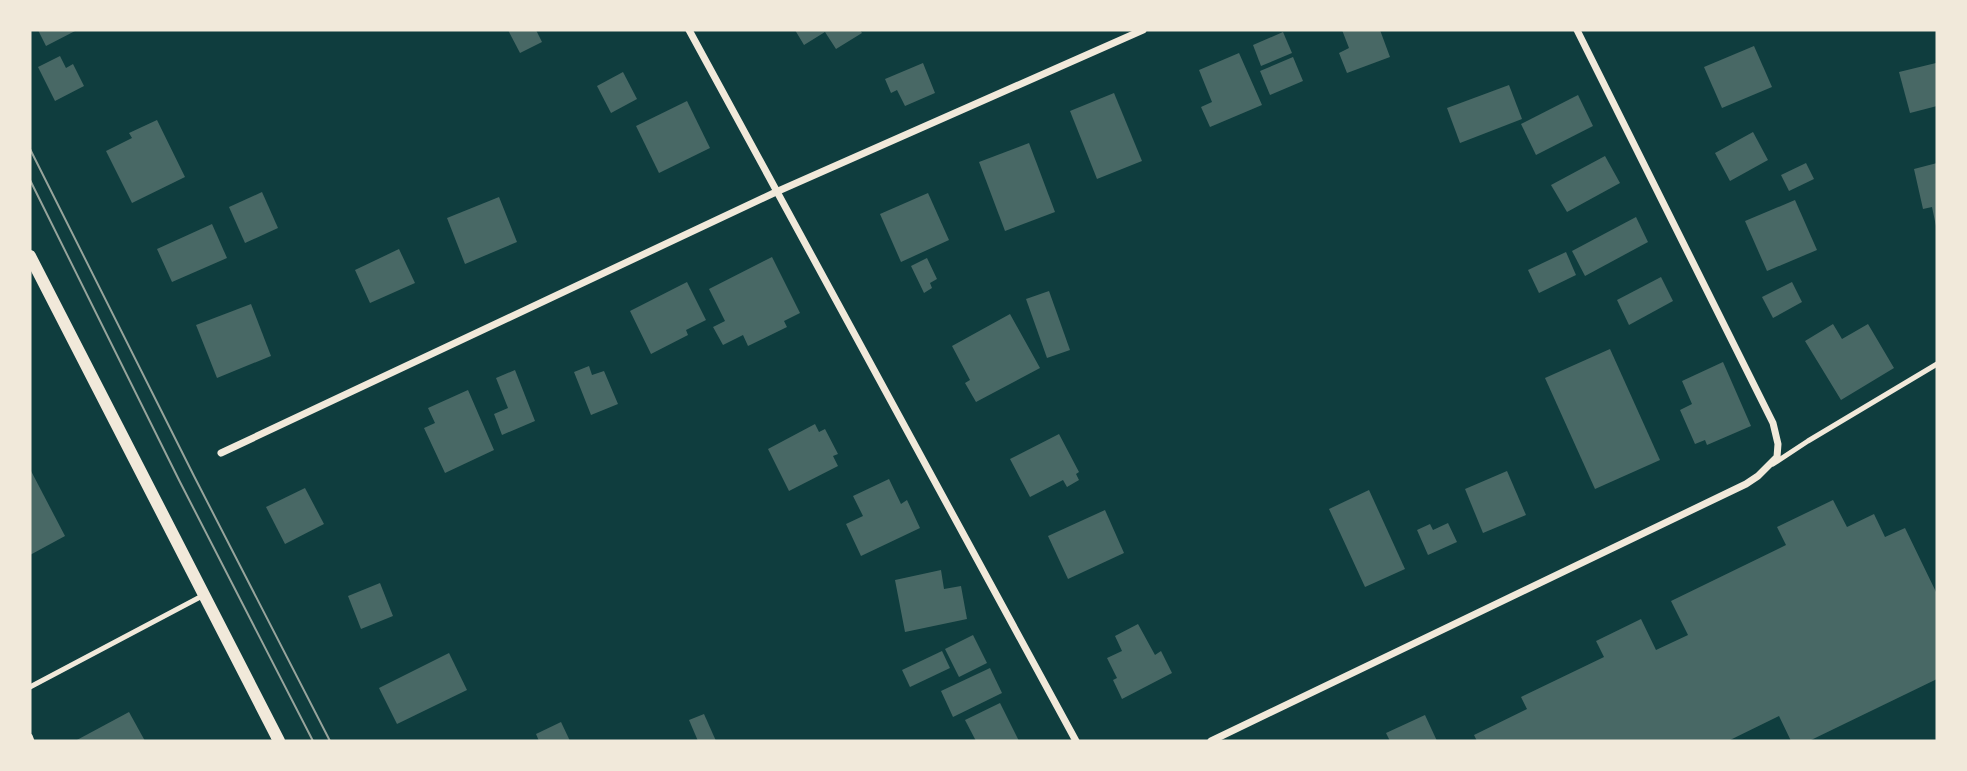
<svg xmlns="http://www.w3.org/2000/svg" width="1967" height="771" font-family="Montserrat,sans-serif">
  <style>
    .building { fill: #486865 }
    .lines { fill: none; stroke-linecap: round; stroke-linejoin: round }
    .service { stroke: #f1e9da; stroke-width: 5 }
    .minor { stroke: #f1e9da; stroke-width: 7 }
    .tertiary { stroke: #f1e9da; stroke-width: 12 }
    .tram { stroke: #97a49c; stroke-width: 2 }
  </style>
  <rect width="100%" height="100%" fill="#0f3d3e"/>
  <!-- building -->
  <g class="building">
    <path d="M38,30H77L46,46Z"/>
    <path d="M508,30H536L542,42L520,53Z"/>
    <path d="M795,30H860L862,33L836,49L825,32L804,45Z"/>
    <path d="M1342,30H1380L1390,57L1347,73L1339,53L1349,48Z"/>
    <path d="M1283,32L1292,53L1261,66L1253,45Z"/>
    <path d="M1754,46L1772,87L1722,108L1704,67Z"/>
    <path d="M1239,53L1262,105L1210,127L1201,107L1212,102L1199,70Z"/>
    <path d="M60,56L66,68L73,64L84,86L55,101L38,67Z"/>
    <path d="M1293,57L1303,81L1270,95L1260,71Z"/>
    <path d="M923,63L935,93L905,106L897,90L891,93L885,79Z"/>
    <path d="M1936,63L1937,106L1910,113L1899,72Z"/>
    <path d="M623,72L637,99L611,113L597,86Z"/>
    <path d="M1509,85L1522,119L1460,143L1447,108Z"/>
    <path d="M1114,93L1142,161L1097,179L1070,111Z"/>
    <path d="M1578,95L1593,126L1536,155L1521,124Z"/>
    <path d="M687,101L710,148L659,173L636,126Z"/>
    <path d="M157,120L185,177L132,203L106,151L132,138L129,133Z"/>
    <path d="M1753,132L1768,160L1730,181L1715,153Z"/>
    <path d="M1029,143L1055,212L1005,231L979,162Z"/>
    <path d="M1605,156L1620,183L1567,212L1551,185Z"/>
    <path d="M1806,163L1814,179L1789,191L1781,175Z"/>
    <path d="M1937,163V226H1936L1932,207L1923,209L1914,169Z"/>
    <path d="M262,192L278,228L245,243L229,207Z"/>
    <path d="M928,193L949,240L901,262L880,214Z"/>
    <path d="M499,197L517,242L465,264L447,218Z"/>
    <path d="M1795,200L1817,250L1767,271L1745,221Z"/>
    <path d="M1636,217L1648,242L1585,276L1572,251Z"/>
    <path d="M212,224L227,258L172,282L157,249Z"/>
    <path d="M399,249L415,283L370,303L355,270Z"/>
    <path d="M1566,252L1576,275L1539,293L1528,270Z"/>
    <path d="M772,257L800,313L784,321L787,327L748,346L743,335L723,345L713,327L725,321L709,289Z"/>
    <path d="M927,258L937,279L930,283L932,288L924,293L911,266Z"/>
    <path d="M1661,277L1673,301L1629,325L1617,300Z"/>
    <path d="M687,282L706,320L686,330L688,335L651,354L630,311Z"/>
    <path d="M1792,282L1802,302L1773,318L1762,297Z"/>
    <path d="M1049,291L1070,350L1047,358L1026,299Z"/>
    <path d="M251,304L271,356L217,378L196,325Z"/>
    <path d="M1010,314L1040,368L976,402L965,383L970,380L952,346Z"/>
    <path d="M1833,324L1842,339L1868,324L1894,368L1841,400L1805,341Z"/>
    <path d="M1610,349L1660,460L1595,489L1545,378Z"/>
    <path d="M1723,362L1751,426L1707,445L1705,440L1695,444L1680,410L1692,404L1682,381Z"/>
    <path d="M589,366L592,375L604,371L618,404L591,415L574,372Z"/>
    <path d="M515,370L535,421L502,435L494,414L508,408L496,378Z"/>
    <path d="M468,390L494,450L445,473L424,428L435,423L428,408Z"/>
    <path d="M815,424L819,432L825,429L838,454L833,456L838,466L789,491L768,449Z"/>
    <path d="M1059,434L1079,472L1076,474L1079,480L1067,487L1063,480L1030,497L1010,459Z"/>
    <path d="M30,469L65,536L30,555Z"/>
    <path d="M1507,471L1526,515L1483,533L1465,489Z"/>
    <path d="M889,479L901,504L907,500L920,528L861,556L846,524L863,516L853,496Z"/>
    <path d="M305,488L324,524L285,544L266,507Z"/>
    <path d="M1369,490L1405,569L1365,587L1329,509Z"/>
    <path d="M1833,500L1847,527L1874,514L1885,537L1905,528L1937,594V679L1809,741H1791L1779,716L1728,741H1477L1474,735L1527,709L1521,697L1604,657L1596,641L1641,619L1656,650L1688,635L1671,601L1786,545L1777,527Z"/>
    <path d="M1105,510L1124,553L1068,579L1048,536Z"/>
    <path d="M1448,523L1457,542L1428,555L1417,530L1430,524L1433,530Z"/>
    <path d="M941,570L944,589L961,586L967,619L905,632L895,580Z"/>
    <path d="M380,583L393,616L361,629L348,596Z"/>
    <path d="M1138,624L1155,655L1161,651L1172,673L1122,699L1113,680L1117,678L1107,658L1122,651L1115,636Z"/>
    <path d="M973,635L987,663L959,677L945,649Z"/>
    <path d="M942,651L950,668L910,687L902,670Z"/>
    <path d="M449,653L467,690L397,724L379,688Z"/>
    <path d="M990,668L1002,693L953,717L941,691Z"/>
    <path d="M1000,703L1019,741H976L965,720Z"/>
    <path d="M129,712L145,741H75Z"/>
    <path d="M704,714L716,741H698L689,720Z"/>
    <path d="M1425,715L1437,741H1390L1386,733Z"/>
    <path d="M561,722L570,741H539L536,734Z"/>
  </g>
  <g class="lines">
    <!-- service -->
    <g class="service">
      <path d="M1773,464L1808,441L1937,364"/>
      <path d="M30,687L204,595"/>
      <path d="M30,736L32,741"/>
    </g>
    <!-- minor -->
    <g class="minor">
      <path d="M689,30L1076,741"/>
      <path d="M221,453L776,192L1143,30"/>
      <path d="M1211,741L1746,484L1758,476L1777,457L1778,444L1773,423L1577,30"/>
    </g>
    <!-- tertiary -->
    <path class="tertiary" d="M30,256L279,741"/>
    <!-- tram -->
    <g class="tram">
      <path d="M30,149L194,476L330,741"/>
      <path d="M30,180L180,482L313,741"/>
    </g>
  </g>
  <!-- border -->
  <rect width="1967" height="771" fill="none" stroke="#f1e9da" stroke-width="63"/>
</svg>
